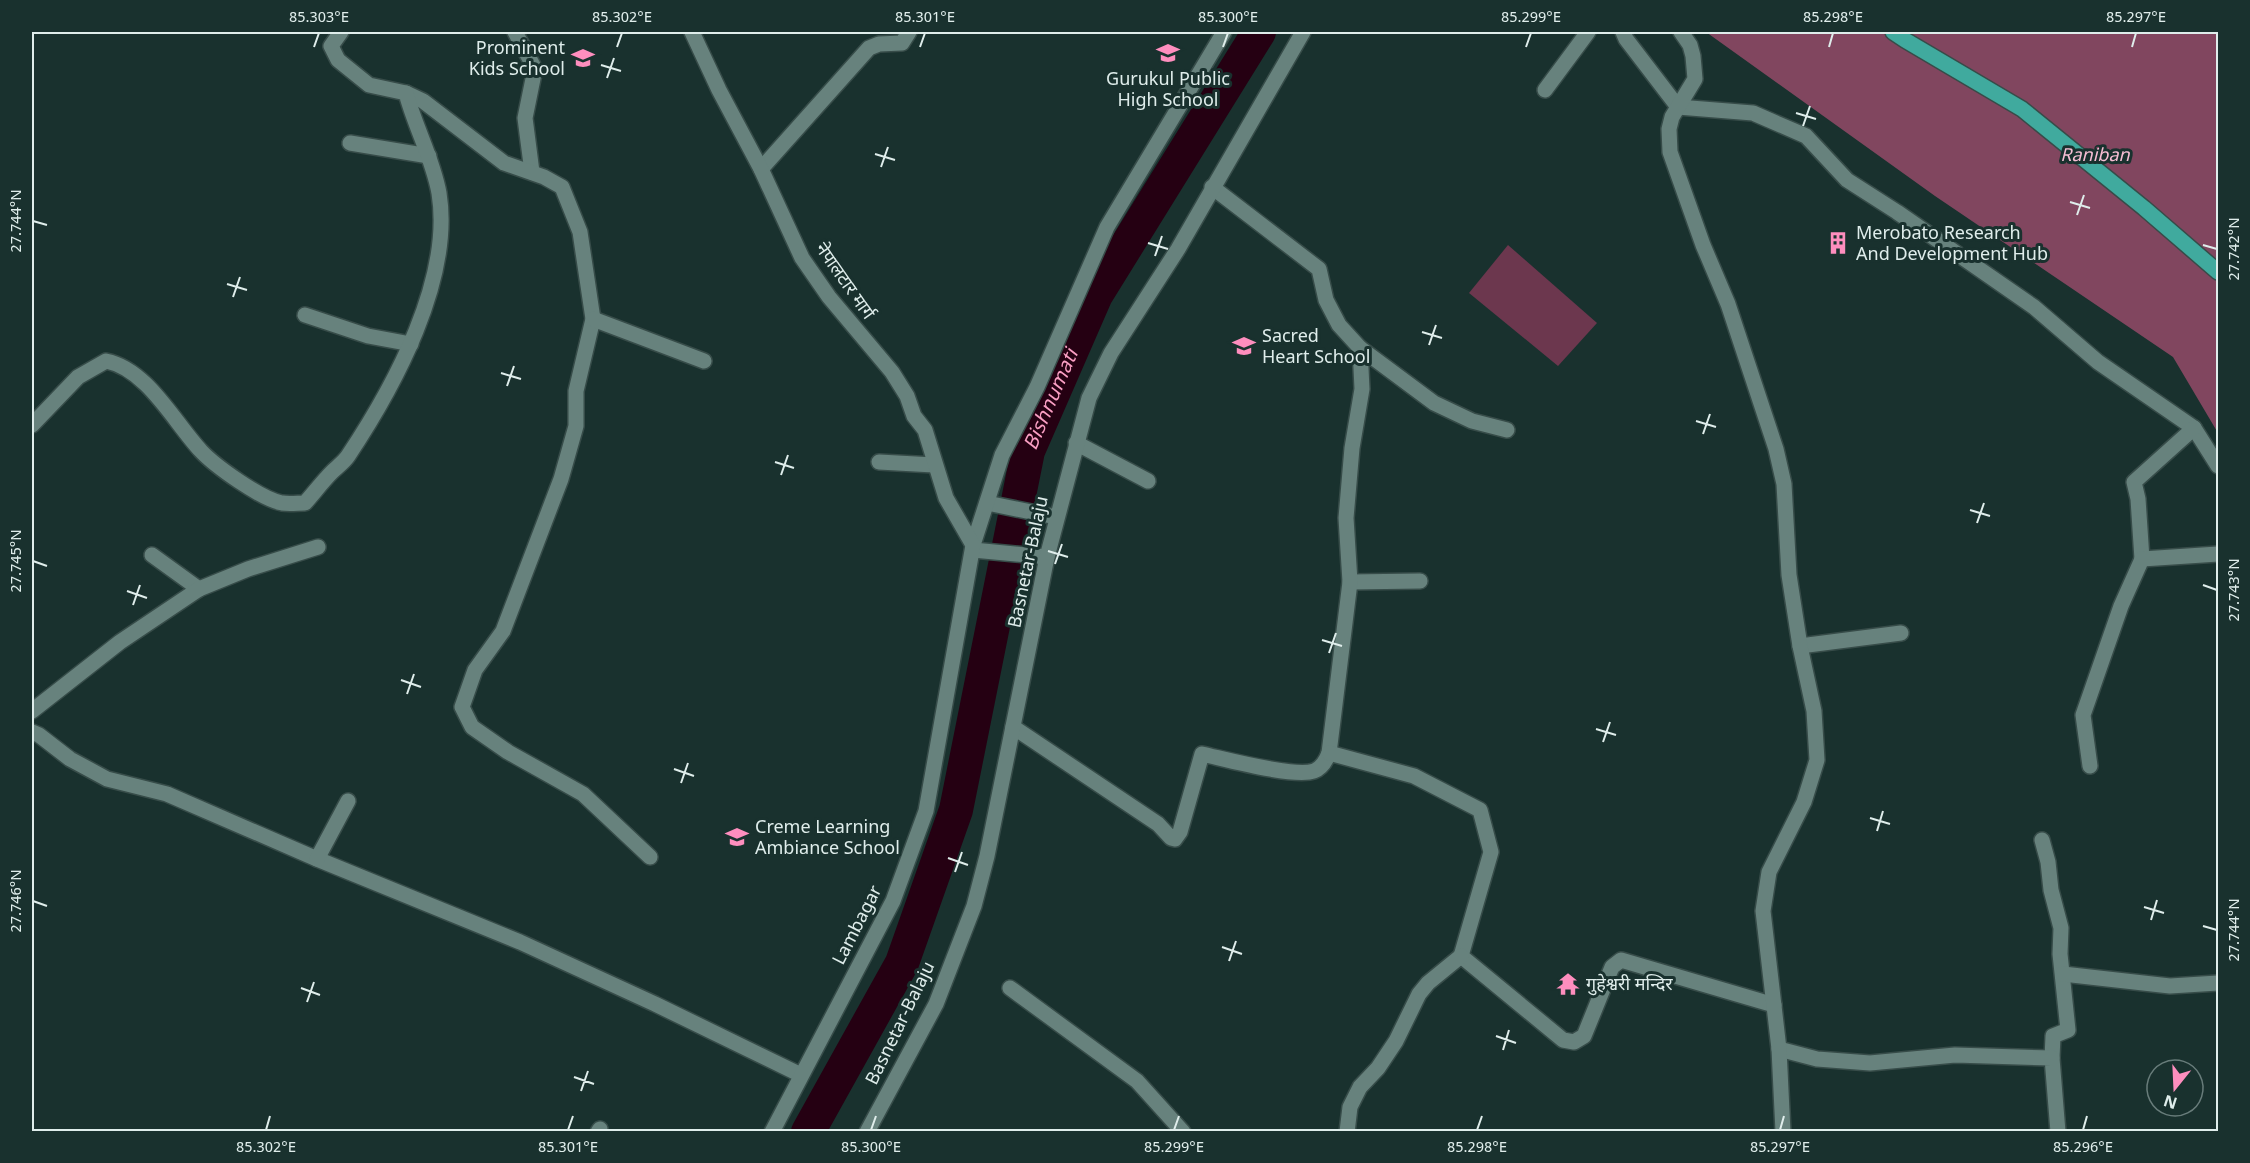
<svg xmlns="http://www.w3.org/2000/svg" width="2250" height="1163" font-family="Georgia,'Noto Sans Devanagari',serif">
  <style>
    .green { fill: #6c374e }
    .forest { fill: #81465f }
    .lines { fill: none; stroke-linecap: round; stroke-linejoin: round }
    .river { stroke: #250012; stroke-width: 34 }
    .minor-casing { stroke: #374c49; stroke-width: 18 }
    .tertiary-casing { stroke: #374c49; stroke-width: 18 }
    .primary-casing { stroke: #374c49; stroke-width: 18 }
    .minor { stroke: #67827d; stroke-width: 15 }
    .tertiary { stroke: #67827d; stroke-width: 15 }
    .primary { stroke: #40aa9e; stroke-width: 15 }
    .ticks { fill: none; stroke: #dfedeb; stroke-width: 2 }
    .labels { text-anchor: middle; stroke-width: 6; stroke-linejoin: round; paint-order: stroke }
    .poi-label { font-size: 18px; fill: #dfedeb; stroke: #19312e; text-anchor: start }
    .park-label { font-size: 18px; font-style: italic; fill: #f7bed4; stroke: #19312e }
    .street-label { font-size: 18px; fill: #dfedeb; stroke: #19312e }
    .water-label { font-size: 20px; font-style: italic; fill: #fa9ec3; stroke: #19312e }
    .neatline { fill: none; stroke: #dfedeb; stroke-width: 2 }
    .ticks-label { font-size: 15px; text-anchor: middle; fill: #dfedeb }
  </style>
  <rect width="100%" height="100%" fill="#19312e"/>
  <!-- green -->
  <path class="green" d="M1508,245L1597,323L1558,366L1469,293Z"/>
  <!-- forest -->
  <path class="forest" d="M1706,32H2218V433L2173,357L1935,196Z"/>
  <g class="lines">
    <!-- river -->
    <path class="river" id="s1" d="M808,1132L902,963L956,810L1028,451L1096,295L1259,32"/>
    <!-- minor casing -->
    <g class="minor-casing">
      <g id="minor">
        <path d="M515,32L535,69L525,118L532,172"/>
        <path d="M1545,90L1588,32"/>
        <path d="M406,93L423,101L504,163L544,177L562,187L580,232L593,319L576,391V426L561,479L503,631L475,670L462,707L472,727L508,752L583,794L650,857"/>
        <path d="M1678,107L1753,113L1806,136L1847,180L1897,212L2034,307L2098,362L2194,428L2218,466"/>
        <path d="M350,143L429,156"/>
        <path d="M761,169L869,48L879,44L902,43L909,32"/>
        <path d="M305,315L368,336L411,344"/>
        <path d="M593,319L704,361"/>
        <path d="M1360,348L1434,403L1472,421L1507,430"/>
        <path d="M32,425L78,377L106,361C147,369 174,422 201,451C215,466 261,499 282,503C289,504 298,503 305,503C314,493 322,482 332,472C337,467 344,462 348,456C394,387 453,279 439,193C433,159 415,127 406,93L369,85L338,60L331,46L341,32"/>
        <path d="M1076,443L1148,481"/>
        <path d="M879,462L934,465"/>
        <path d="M987,503L1056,517"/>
        <path d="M973,545L1002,455L1037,387L1107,227L1224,32"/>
        <path d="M973,550L1047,557"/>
        <path d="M152,555L199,589"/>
        <path d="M2142,559L2138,499L2134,482L2194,428"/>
        <path d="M1350,582L1420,581"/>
        <path d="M1800,646L1901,633"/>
        <path d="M32,711L120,642L199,589L248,569L318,547"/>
        <path d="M1013,727L1158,824L1171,838L1175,839L1180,832L1202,754C1225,759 1294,778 1314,771C1322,768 1326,761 1329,753L1350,582L1346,518L1352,448L1362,389L1360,348L1339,325L1326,300L1319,269L1212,187"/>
        <path d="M32,732L39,735L70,759L107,779L167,794L317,859L520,942L655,1004L801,1075"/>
        <path d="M1329,753L1414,776L1480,810L1491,852L1461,956L1563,1040L1574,1042L1584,1036L1612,967L1621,960L1774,1005"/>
        <path d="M2090,766L2083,715L2121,606L2142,559L2218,554"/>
        <path d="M2042,840L2048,862L2051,890L2061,928L2060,954L2068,1030L2053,1036L2052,1058"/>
        <path d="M317,859L348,801"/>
        <path d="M2063,974L2170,986L2218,983"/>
        <path d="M1010,988L1137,1081L1183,1132"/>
        <path d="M1779,1049L1817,1059L1870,1063L1955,1055L2052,1058L2058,1132"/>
        <path d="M598,1132L600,1129"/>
        <path d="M1347,1132L1350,1107L1360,1087L1378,1068L1396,1041L1419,994L1428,983L1461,956"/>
      </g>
    </g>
    <!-- tertiary casing -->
    <g class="tertiary-casing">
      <g id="tertiary">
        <path d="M692,32L719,90L761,169L802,258L829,297L892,372L907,396L914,416L925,430L946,498L973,545L926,811L893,901L772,1132"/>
        <path d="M1623,32L1626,39L1678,107"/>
        <path d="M1681,32L1690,45L1693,56L1695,79L1672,117L1669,129L1670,152L1703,245L1728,304L1776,449L1784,484L1789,575L1800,646L1814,711L1817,760L1804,802L1769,872L1763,911L1779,1049L1783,1132"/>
        <path d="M867,1132L936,1004L974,906L987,856L1047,557L1089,398L1111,353L1178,249L1303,32"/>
      </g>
    </g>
    <!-- primary casing -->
    <g class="primary-casing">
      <path id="primary" d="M1893,32L1905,40L2022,109L2144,208L2218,272"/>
    </g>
    <!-- minor -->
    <use href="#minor" class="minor"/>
    <!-- tertiary -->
    <use href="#tertiary" class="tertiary"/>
    <!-- primary -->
    <use href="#primary" class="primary"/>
  </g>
  <!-- ticks -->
  <path class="ticks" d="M314,47L319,33M617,47L622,33M920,47L925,33M1223,47L1228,33M1526,47L1531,33M1829,47L1833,33M2132,47L2136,33M601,65L621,71M607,78L614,58M1796,113L1816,119M1803,126L1810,106M875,154L895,160M881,167L888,147M2070,202L2090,208M2077,215L2084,195M33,221L47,225M1148,243L1168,249M2203,245L2217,249M1155,256L1162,236M227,284L247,290M233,297L240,277M1422,332L1442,338M1429,345L1436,325M501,373L521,379M507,386L514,366M1696,421L1716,427M1703,434L1710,414M775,462L794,468M781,475L788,455M1970,510L1990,516M1977,523L1984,503M1048,551L1068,557M33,561L47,566M1055,564L1062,544M2203,585L2217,590M127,591L147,598M133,605L140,585M1322,640L1342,646M1329,653L1336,633M401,680L421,687M407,694L414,674M1596,729L1616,735M1603,742L1610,722M674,769L694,776M681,783L688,763M1870,818L1890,824M1877,831L1883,811M948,858L968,865M955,872L962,852M33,901L47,906M2144,907L2164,913M2151,920L2157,900M2203,926L2217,930M1222,947L1242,954M1229,961L1236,941M301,988L320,995M307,1002L314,982M1496,1036L1516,1043M1503,1050L1509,1030M574,1077L594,1084M581,1091L588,1071M266,1130L270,1116M568,1130L573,1116M871,1130L876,1116M1174,1130L1179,1116M1477,1130L1482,1116M1780,1130L1784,1116M2083,1130L2087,1116"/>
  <!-- icons -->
  <defs>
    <g id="school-bare" transform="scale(1.8)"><path d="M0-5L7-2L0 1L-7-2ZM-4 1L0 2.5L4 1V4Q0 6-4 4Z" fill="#fe8ebe" stroke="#19312e" stroke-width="2.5" paint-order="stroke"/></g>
    <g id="building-bare" transform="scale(1.8)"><path d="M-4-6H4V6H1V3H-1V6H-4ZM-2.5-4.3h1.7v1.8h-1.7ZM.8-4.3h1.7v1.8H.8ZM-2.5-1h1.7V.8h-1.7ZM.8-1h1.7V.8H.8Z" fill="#fe8ebe" stroke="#19312e" stroke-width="2.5" paint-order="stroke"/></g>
    <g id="temple-bare" transform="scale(1.8)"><path d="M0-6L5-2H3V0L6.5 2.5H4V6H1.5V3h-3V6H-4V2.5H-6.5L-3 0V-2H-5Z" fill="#fe8ebe" stroke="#19312e" stroke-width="2.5" paint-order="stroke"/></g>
  </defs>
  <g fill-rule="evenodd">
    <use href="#school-bare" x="1168" y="53"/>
    <use href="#school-bare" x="583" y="58"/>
    <use href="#building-bare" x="1838" y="243"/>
    <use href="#school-bare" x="1244" y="346"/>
    <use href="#school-bare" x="737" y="837"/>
    <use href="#temple-bare" x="1568" y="984"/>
  </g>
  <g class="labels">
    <!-- poi labels -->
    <g class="poi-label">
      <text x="565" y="54" text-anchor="end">Prominent<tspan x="565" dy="21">Kids School</tspan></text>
      <text x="1168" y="85" text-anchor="middle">Gurukul Public<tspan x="1168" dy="21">High School</tspan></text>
      <text x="1856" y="239">Merobato Research<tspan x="1856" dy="21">And Development Hub</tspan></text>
      <text x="1262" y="342">Sacred<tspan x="1262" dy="21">Heart School</tspan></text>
      <text x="755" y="833">Creme Learning<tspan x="755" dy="21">Ambiance School</tspan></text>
      <text x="1586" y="990">गुहेश्वरी मन्दिर</text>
    </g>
    <!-- park labels -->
    <g class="park-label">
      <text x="2095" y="161">Raniban</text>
    </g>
    <!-- street labels -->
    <g class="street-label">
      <text transform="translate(845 281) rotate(55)" y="6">नेपालटार मार्ग</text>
      <text transform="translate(1028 562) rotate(-78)" y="6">Basnetar-Balaju</text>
      <text transform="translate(857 925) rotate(-63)" y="6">Lambagar</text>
      <text transform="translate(900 1023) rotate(-64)" y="6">Basnetar-Balaju</text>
    </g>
    <!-- water labels -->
    <g class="water-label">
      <text dy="7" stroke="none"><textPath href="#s1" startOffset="778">Bishnumati</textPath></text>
    </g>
  </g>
  <!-- border -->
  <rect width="2250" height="1163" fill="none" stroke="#19312e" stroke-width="66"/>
  <!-- north arrow -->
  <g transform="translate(2175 1088) rotate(198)"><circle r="28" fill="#19312e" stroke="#687c7a" stroke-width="1.5"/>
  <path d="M0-4.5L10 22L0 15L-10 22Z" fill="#fe8ebe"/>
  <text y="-9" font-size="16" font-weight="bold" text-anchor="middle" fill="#dfedeb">N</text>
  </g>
  <rect x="33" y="33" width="2184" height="1097" class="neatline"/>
  <g class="ticks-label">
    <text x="319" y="22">85.303°E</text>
    <text x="622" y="22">85.302°E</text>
    <text x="925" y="22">85.301°E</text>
    <text x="1228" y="22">85.300°E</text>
    <text x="1531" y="22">85.299°E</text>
    <text x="1833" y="22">85.298°E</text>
    <text x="2136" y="22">85.297°E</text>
    <text transform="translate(16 221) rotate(-90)" y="5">27.744°N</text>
    <text transform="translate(2234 249) rotate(-90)" y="5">27.742°N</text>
    <text transform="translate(16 561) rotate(-90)" y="5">27.745°N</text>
    <text transform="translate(2234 590) rotate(-90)" y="5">27.743°N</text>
    <text transform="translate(16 901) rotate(-90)" y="5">27.746°N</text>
    <text transform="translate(2234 930) rotate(-90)" y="5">27.744°N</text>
    <text x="266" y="1152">85.302°E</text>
    <text x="568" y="1152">85.301°E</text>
    <text x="871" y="1152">85.300°E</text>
    <text x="1174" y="1152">85.299°E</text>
    <text x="1477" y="1152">85.298°E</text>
    <text x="1780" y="1152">85.297°E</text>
    <text x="2083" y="1152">85.296°E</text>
  </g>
</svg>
